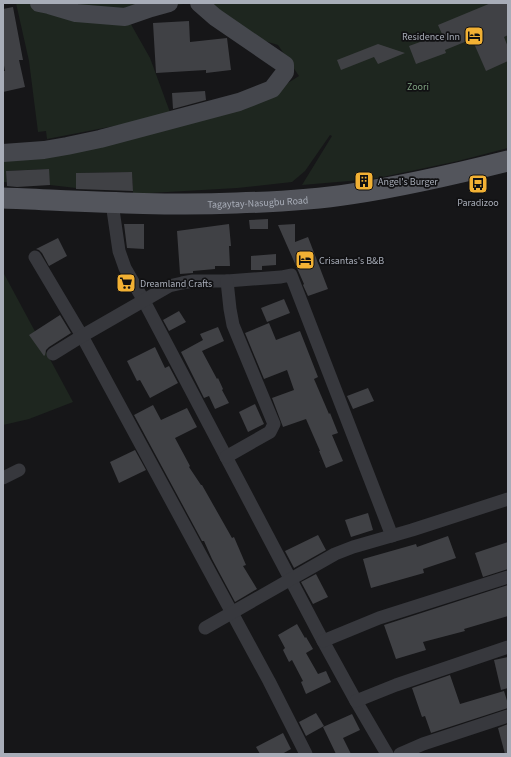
<svg xmlns="http://www.w3.org/2000/svg" width="511" height="757" font-family="'Source Sans 3',sans-serif">
  <style>
    .green { fill: #1e261f }
    .building { fill: #404145 }
    .lines { fill: none; stroke-linecap: round; stroke-linejoin: round }
    .street { stroke: #37383d; stroke-width: 13 }
    .secondary { stroke: #45474d; stroke-width: 18 }
    .primary { stroke: #53555c; stroke-width: 21 }
    .labels { text-anchor: middle; stroke-width: 3.5; stroke-linejoin: round; paint-order: stroke }
    .poi-label { font-size: 10px; fill: #a8adb8; stroke: #111113; text-anchor: start }
    .park-label { font-size: 10px; fill: #7fa381; stroke: #111113 }
    .street-label { font-size: 10px; fill: #a8adb8; stroke: #111113 }
  </style>
  <rect width="100%" height="100%" fill="#161618"/>
  <!-- green -->
  <g class="green">
    <path d="M16,3H508V148L458,161L373,179L302,185L332,136L330,135L305,171L292,182L237,188L133,194L132,172L76,173V188L50,185L48,169L6,171L7,182H3V154L64,150L102,142L144,132L192,117L240,105L275,91L299,76L278,45L238,33L191,3L124,12L150,58L171,115L47,139L46,131L38,132L29,61Z"/>
    <path d="M3,272L73,402L29,419L3,425Z"/>
  </g>
  <!-- building -->
  <g class="building">
    <path d="M491,3H508V35L504,37L508,47V61L486,71L472,39L445,50L446,53L416,64L409,46L442,34L438,25Z"/>
    <path d="M13,7L23,60H19L25,87L3,92V71H5L3,60V9Z"/>
    <path d="M189,21L190,42L227,38L231,70L206,73V70L156,73L153,23Z"/>
    <path d="M378,44L405,53L378,64L374,57L341,70L337,60Z"/>
    <path d="M205,91L206,100L173,109L172,93Z"/>
    <path d="M49,169L50,185L17,187L7,186L6,171Z"/>
    <path d="M132,172L133,191L76,189V173Z"/>
    <path d="M268,219V229H250L249,220Z"/>
    <path d="M124,224H144V249L127,248Z"/>
    <path d="M229,224L231,246H229L230,266H215V269L193,271V273L180,274L177,231Z"/>
    <path d="M295,224V242L308,237L328,289L308,296L303,285L304,284L278,225Z"/>
    <path d="M58,238L67,256L49,266L42,253L39,250L36,249Z"/>
    <path d="M276,254V265L262,266V270H251V256Z"/>
    <path d="M284,299L290,313L267,322L261,308Z"/>
    <path d="M179,311L186,322L169,331L163,320Z"/>
    <path d="M60,315L71,333L49,347L46,350L45,355L44,356L29,335Z"/>
    <path d="M269,323L276,340L300,331L318,377L314,379L329,414L330,413L338,433L332,435L343,461L326,468L319,451H320L306,419L283,427L272,398L294,390L287,370L264,379L245,333Z"/>
    <path d="M218,327L224,341L202,351L217,379L218,378L223,389L222,390L229,403L215,409L209,396L204,398L181,352L203,340L200,334Z"/>
    <path d="M155,347L165,368L169,366L178,383L150,398L140,380L137,381L127,361Z"/>
    <path d="M368,388L374,401L353,409L347,396Z"/>
    <path d="M255,404L264,424L248,432L239,412Z"/>
    <path d="M153,405L161,420L187,408L197,427L175,438L190,466L189,467L201,485H202L232,538L234,537L246,565L243,566L257,589L235,602L212,559L204,541H202L134,415Z"/>
    <path d="M135,450L146,470L119,483L110,462Z"/>
    <path d="M368,513L373,530L351,537L345,520Z"/>
    <path d="M318,535L326,550L294,568L285,551Z"/>
    <path d="M448,536L456,558L423,569L424,573L371,588L363,559L416,544L417,547Z"/>
    <path d="M508,542V569L483,577L475,553Z"/>
    <path d="M316,574L328,597L313,604L301,582Z"/>
    <path d="M508,585V616L464,629L465,631L423,642L426,650L396,659L384,625Z"/>
    <path d="M297,624L305,638L306,637L313,649L306,653L318,674L326,671L331,682L306,694L301,682L303,681L292,660L289,662L283,650L285,648L278,635Z"/>
    <path d="M508,657V688L501,690L494,660Z"/>
    <path d="M450,675L460,704L504,691L508,704V708L431,733L425,716L422,717L412,688Z"/>
    <path d="M316,713L324,726L306,736L299,722Z"/>
    <path d="M352,714L360,730L343,738L351,754H336L323,727Z"/>
    <path d="M508,724V754H505L498,728Z"/>
    <path d="M283,733L291,749L282,754H260L256,747Z"/>
  </g>
  <g class="lines">
    <!-- street -->
    <g class="street">
      <path d="M112,203L119,251L125,268L144,301L323,641L356,701L387,754"/>
      <path d="M35,257L82,336L269,681L306,754"/>
      <path d="M53,354L82,336L169,286L182,283L193,281H227L281,277L291,275L392,536"/>
      <path d="M226,457L270,432L274,424L233,325L230,309L227,281"/>
      <path d="M3,478L19,470"/>
      <path d="M205,628L335,554L353,547L412,530L508,499"/>
      <path d="M323,641L379,618L508,577"/>
      <path d="M356,701L396,685L508,647"/>
      <path d="M400,754L423,744L508,716"/>
    </g>
    <!-- secondary -->
    <g class="secondary">
      <path d="M39,3L49,5L76,13L125,17L151,8L169,3"/>
      <path d="M3,153L44,150L67,146L100,139L239,102L272,89L285,72V65L215,17L199,3"/>
    </g>
    <!-- primary -->
    <path class="primary" id="s1" d="M3,198C81,201 158,206 236,203C274,202 313,200 351,194C404,186 456,174 508,161"/>
  </g>
  <!-- icons -->
  <defs>
    <g id="hotel-square" transform="scale(1)"><rect x="-9" y="-9" width="18" height="18" rx="4" fill="#f2b134" stroke="#111113"/><path d="M-6-4.5h1.5V1H6V5H4.5V3h-9V5H-6ZM-4 0a1.8 1.8 0 1 1 3.6 0ZM.5 0V-2.5h3Q6-2.5 6 0Z" fill="#111"/></g>
    <g id="building-square" transform="scale(1)"><rect x="-9" y="-9" width="18" height="18" rx="4" fill="#f2b134" stroke="#111113"/><path d="M-4-6H4V6H1V3H-1V6H-4ZM-2.5-4.3h1.7v1.8h-1.7ZM.8-4.3h1.7v1.8H.8ZM-2.5-1h1.7V.8h-1.7ZM.8-1h1.7V.8H.8Z" fill="#111"/></g>
    <g id="bus-square" transform="scale(1)"><rect x="-9" y="-9" width="18" height="18" rx="4" fill="#f2b134" stroke="#111113"/><path d="M-5-6H5V4H4V6H2V4H-2V6H-4V4H-5ZM-3.5-4V0h7V-4ZM-3.5 1.2v1.5H-2V1.2ZM2 1.2v1.5H3.5V1.2Z" fill="#111"/></g>
    <g id="supermarket-square" transform="scale(1)"><rect x="-9" y="-9" width="18" height="18" rx="4" fill="#f2b134" stroke="#111113"/><path d="M-6-5.5h2.5l.6 2H6L4.5 2H-2.5L-4.4-4H-6ZM-1.5 3.2a1.3 1.3 0 1 0 .1 0ZM3 3.2a1.3 1.3 0 1 0 .1 0Z" fill="#111"/></g>
  </defs>
  <g fill-rule="evenodd">
    <use href="#hotel-square" x="474" y="36"/>
    <use href="#building-square" x="364" y="181"/>
    <use href="#bus-square" x="478" y="184"/>
    <use href="#hotel-square" x="305" y="260"/>
    <use href="#supermarket-square" x="126" y="283"/>
  </g>
  <g class="labels">
    <!-- poi labels -->
    <g class="poi-label">
      <text x="460" y="40" text-anchor="end">Residence Inn</text>
      <text x="378" y="185">Angel's Burger</text>
      <text x="478" y="206" text-anchor="middle">Paradizoo</text>
      <text x="319" y="264">Crisantas's B&amp;B</text>
      <text x="140" y="287">Dreamland Crafts</text>
    </g>
    <!-- park labels -->
    <g class="park-label">
      <text x="418" y="90">Zoori</text>
    </g>
    <!-- street labels -->
    <g class="street-label">
      <text dy="4" stroke="none"><textPath href="#s1" startOffset="255">Tagaytay-Nasugbu Road</textPath></text>
    </g>
  </g>
  <!-- border -->
  <rect width="511" height="757" fill="none" stroke="#a8adb8" stroke-width="8"/>
</svg>
